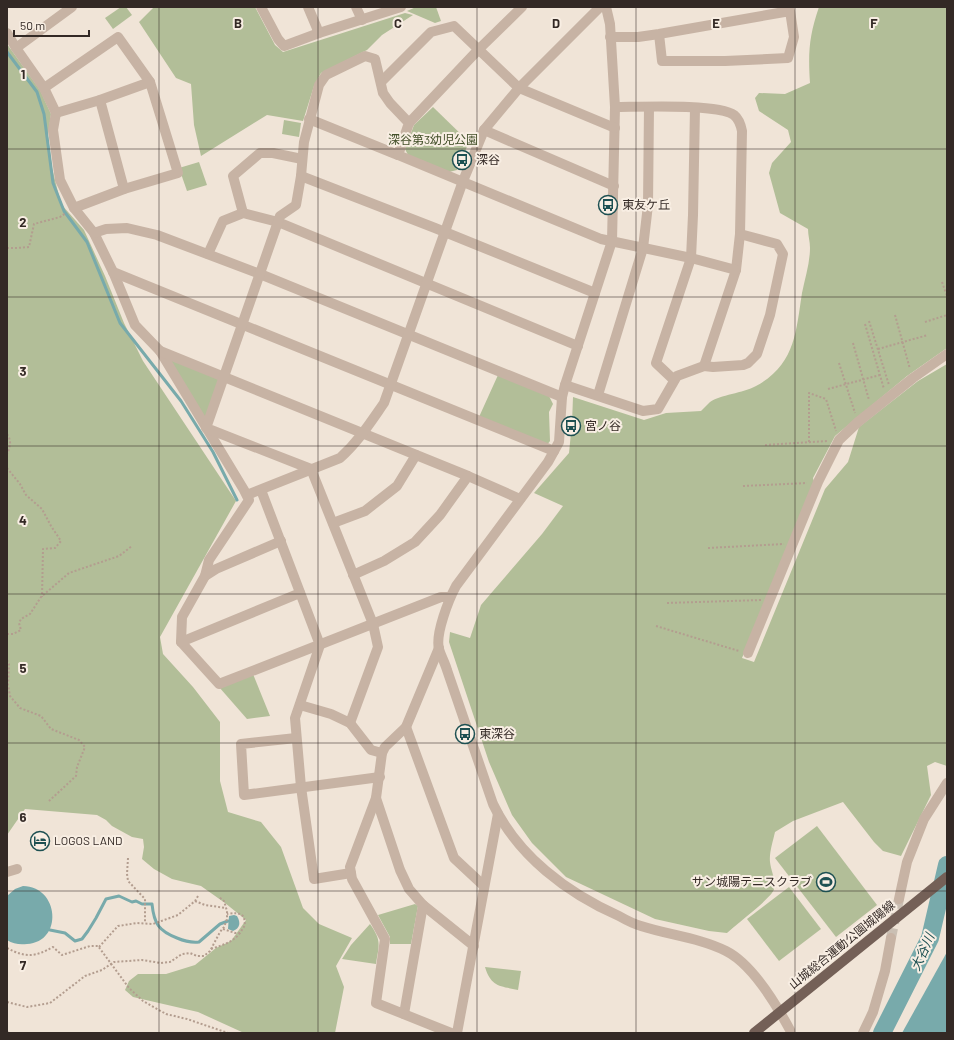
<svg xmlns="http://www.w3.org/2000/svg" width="954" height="1040" font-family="Barlow,'Noto Sans JP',sans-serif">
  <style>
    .green { fill: #b2be98 }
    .water { fill: #78aaab }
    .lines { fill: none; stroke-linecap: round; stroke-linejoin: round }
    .stream { stroke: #78aaab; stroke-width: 3 }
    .river { stroke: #78aaab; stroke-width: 18 }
    .minor-tunnel { stroke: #cabfb3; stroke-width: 10; stroke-dasharray: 10 5; stroke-linecap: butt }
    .path { stroke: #b39d8f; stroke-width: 2; stroke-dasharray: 2 2; stroke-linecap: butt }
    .minor { stroke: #c7b3a4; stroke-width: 10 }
    .major { stroke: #746057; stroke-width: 10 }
    .grid { fill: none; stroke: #332925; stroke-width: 1; stroke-opacity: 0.55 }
    .labels { text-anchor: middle; stroke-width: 4; stroke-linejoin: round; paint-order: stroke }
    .park-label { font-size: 12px; fill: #43502a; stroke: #f8eee3 }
    .poi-label { font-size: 12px; fill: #332925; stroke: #f8eee3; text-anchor: start }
    .street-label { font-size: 12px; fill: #332925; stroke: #f8eee3 }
    .water-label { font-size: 13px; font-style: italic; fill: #1d5052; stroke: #f8eee3 }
    .grid-label { font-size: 13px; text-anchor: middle; font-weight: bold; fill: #332925; stroke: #f8eee3; stroke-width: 4; stroke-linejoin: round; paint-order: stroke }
  </style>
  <rect width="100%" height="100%" fill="#f0e4d7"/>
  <!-- green -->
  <g class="green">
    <path d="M121,7H126L132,15L113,29L105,18Z"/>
    <path d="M154,7H255L275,45L283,52L405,13L413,15L382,35L367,50L321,73L314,86L303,121L267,115L201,156L194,125L191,84L176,78L139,22Z"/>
    <path d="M416,7H436L441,21L435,23L407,11Z"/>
    <path d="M819,7H947V348L907,376L835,436L813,478L814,482L742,658L754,662L825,489L848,462L859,427L918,381L947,364V766L935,762L927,766L931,795L901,856L883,851L874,842L843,802L793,821L775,832C773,841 769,853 770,862C771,871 776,880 774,889C773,897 735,925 727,933L709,931L655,919L566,877L532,843L512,815L489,762L449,642L450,632L470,638L481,605L542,534L563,506L534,493L569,453L572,423L573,397L644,420L666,413L701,411C704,408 707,405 710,402C720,395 743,393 756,386C795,365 796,332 802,293C805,278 810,263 810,248C810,242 808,235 808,229L780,213L769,173L772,163L791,142L788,130L759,111L755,98L759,93L785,94L810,83C808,53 809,36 819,7Z"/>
    <path d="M7,44L40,90L51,114L48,136L52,168L61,204L84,230L105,276L124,323L143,361L236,501L160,637L163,654L193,687L220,722V781L228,812L261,822L281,847L303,908L319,924L352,938L336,966L344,987L335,1033H244L198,1012L133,997L125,990L129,981L138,974H166L195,965L216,948L231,941L246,920L225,903L201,886L172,879L154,869L142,859L144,847L143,839L132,837L112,826L106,820L97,815L25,809L7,835Z"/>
    <path d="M433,107L469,142L457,170L449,172L408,155L405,149L414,125Z"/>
    <path d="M284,120L301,123L299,137L282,134Z"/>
    <path d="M199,162L207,185L187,191L179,168Z"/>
    <path d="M168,359L221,379L206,420Z"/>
    <path d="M498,375L549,396L553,404L549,412L550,441L547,445L479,417Z"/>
    <path d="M253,674L270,716L247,719L219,687Z"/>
    <path d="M817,826L877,905L836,937L775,858Z"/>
    <path d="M789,887L821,929L779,961L747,919Z"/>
    <path d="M415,904L418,906L411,944H390V937L378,915Z"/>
    <path d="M370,924C382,941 379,945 376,964L342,959L351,945Z"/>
    <path d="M485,967L521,971L518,990C500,986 491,987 485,967Z"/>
  </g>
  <!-- water -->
  <g class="water">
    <path d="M23,886C59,886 64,942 27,944C20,945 13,944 7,940V896L15,889Z"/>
    <path d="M234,915L237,916C241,923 240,928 233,931L228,929L229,916Z"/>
    <path d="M947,952V1033H902Z"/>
  </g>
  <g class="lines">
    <!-- stream -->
    <g class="stream">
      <path d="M7,52L37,92L44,114L53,183L64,211L87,242L120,323L181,401L213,452L237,500"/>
      <path d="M50,930L65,933L75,941L82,939L88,931L96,918L106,899L119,896L132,902L136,901L142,904H152C154,924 159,931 177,938C184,941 191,943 199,942L220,924L228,921"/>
    </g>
    <!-- river -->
    <path class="river" d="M882,1033L930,938L947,865"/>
    <!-- minor-tunnel -->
    <path class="minor-tunnel" d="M891,938L899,899"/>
    <!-- path -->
    <g class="path">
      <path d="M7,248H17L29,247L34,224L60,217L66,213"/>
      <path d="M942,282L947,296"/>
      <path d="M895,315L910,369"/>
      <path d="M869,321L889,385"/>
      <path d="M925,322L947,315"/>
      <path d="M865,324L884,389"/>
      <path d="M853,343L869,400"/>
      <path d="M878,349L928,335"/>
      <path d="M839,363L855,413"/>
      <path d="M828,389L880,375"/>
      <path d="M7,434C12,441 10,447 7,454"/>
      <path d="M809,442V393L826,399L836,431"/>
      <path d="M765,445L828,441"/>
      <path d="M7,468L20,484L26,495L42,509L51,526L61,541L55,548L43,549L42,597"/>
      <path d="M743,486L807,483"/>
      <path d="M708,548L784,544"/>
      <path d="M667,603L761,600"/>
      <path d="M656,626L739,651"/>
      <path d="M7,634H13L21,630L19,623L21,619L30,614L41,597L69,573L119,556L132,546"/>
      <path d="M7,660L9,664L8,685L10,696L20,708L41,716L51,729L79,740L85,747L77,767L76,776L49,801"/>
      <path d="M128,858L127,874L128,881L145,899V923"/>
      <path d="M195,901L205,905L226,908"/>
      <path d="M223,929L235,933H240L245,925L244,917C239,912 234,913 227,914"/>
      <path d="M99,947L118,926L137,923L153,924L178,915L195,901L198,896"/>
      <path d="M7,948C26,958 35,957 53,947L62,955L90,946H98L129,988L143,1001L166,1014L187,1019L228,1033"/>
      <path d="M211,949C222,945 232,943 240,933"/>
      <path d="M7,1002L27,1007L50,1003L85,976L102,970L114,962L142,960L161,963L170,962L182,954L190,953L197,956H204L210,951L220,932L224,927L227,919V911L224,901L219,897"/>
      <path d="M7,1032L9,1033"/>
    </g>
    <!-- minor -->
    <g class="minor">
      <path d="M261,7L278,39L284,46L319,33L401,7"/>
      <path d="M308,7L319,33"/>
      <path d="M356,7L362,20"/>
      <path d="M606,7L610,24L615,107L612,241L565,385L562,397L559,442L548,462L456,586C449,599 435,634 439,649C441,656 445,663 447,670L493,804C518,856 567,893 619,916C626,920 634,924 641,926C669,935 700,938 726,951C752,964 776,1004 790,1030V1033"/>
      <path d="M7,33L16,48L44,88L56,113L53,130L60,180L74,208L94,233L114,274L135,325L160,351L244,490L249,500L209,560L205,576L182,617L181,642L219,684L441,597H450"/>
      <path d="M610,37H638L659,34L790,11L794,37L788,58L725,61H662L659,34"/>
      <path d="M16,48L72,7"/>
      <path d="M381,82L431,32L454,26L519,88L615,128"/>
      <path d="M44,88L118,37L150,82L178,173L124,189L74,208"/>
      <path d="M100,100L124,189"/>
      <path d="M615,107C638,107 718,103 734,115C739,119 741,126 742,131L740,234L736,270L704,366"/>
      <path d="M56,113L100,100L150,82"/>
      <path d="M309,119L398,155"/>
      <path d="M409,123L478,50L522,7"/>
      <path d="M484,130L614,186"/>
      <path d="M301,176L435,228L595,293"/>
      <path d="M243,213L233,176L260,153H273L302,159"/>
      <path d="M94,233L106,229L127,228L157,235L260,274L562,397"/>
      <path d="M208,254L223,221L243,213L278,222L578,346"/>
      <path d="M113,272L554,451"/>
      <path d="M160,351L468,476L520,499"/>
      <path d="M674,380L656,363L691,258L693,215L695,108"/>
      <path d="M565,385L643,411L658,409L677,376L704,366L713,367L743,365L748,363L757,354L770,315L783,254L777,244L740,234"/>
      <path d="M598,395L643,248L648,205L649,107"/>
      <path d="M261,490L320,645L295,718L301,787L314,879L351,873"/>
      <path d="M247,495L340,458C358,442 370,423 384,403L463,181L484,130L519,88L600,7"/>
      <path d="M333,523L365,511L397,486L416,455"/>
      <path d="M353,575L384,561L415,542L440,515L468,476"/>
      <path d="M205,576L216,569L281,541"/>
      <path d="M181,642L300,593"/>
      <path d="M439,648L406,727L385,747L382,753L376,798L350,867L352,879L385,939L376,1003L451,1033"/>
      <path d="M748,653L818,482L839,440L858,422L913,378L947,354"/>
      <path d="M300,705L331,714L350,723L371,750L382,753"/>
      <path d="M350,723L378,647L373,624L311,469L206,428L280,216L296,205L301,176L304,142L319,85L326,75L365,56L375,59L383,93L390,103L409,123L398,155L601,239L691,258L736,270"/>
      <path d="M406,727L454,858L484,886"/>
      <path d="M296,738L241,744L244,795L380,777"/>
      <path d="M376,798L400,870L409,889L423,905L474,946"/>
      <path d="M7,872L17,869"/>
      <path d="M899,899L907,862L924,819L947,783"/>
      <path d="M404,1014L423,905"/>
      <path d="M457,1033L498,814"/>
      <path d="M863,1033L873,1012L885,971L891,938"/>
    </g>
    <!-- major -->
    <path class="major" d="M754,1033L947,877"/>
  </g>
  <!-- grid -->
  <path class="grid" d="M159,7V1033M318,7V1033M477,7V1033M636,7V1033M795,7V1033M7,149H947M7,297H947M7,446H947M7,594H947M7,743H947M7,891H947"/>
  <!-- icons -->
  <defs>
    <g id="bus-ring" transform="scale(1)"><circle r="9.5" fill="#f8eee3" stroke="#1d5052" stroke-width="1.5"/><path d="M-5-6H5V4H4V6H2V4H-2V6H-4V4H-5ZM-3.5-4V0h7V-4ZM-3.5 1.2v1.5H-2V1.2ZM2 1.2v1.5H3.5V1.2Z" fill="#1d5052"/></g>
    <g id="hotel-ring" transform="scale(1)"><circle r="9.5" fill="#f8eee3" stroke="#1d5052" stroke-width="1.5"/><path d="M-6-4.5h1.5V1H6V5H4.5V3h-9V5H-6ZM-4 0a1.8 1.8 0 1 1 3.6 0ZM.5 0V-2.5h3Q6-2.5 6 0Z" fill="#1d5052"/></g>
    <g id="stadium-ring" transform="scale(1)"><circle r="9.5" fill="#f8eee3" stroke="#1d5052" stroke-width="1.5"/><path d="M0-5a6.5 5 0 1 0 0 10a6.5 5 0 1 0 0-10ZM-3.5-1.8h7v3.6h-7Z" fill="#1d5052"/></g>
  </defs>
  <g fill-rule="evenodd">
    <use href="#bus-ring" x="462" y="160"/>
    <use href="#bus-ring" x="608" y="205"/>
    <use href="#bus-ring" x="571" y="426"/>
    <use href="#bus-ring" x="465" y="734"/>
    <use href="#hotel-ring" x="40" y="841"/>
    <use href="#stadium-ring" x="826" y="882"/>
  </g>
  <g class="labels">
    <!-- park labels -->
    <g class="park-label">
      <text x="433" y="144">深谷第3幼児公園</text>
    </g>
    <!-- poi labels -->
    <g class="poi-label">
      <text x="476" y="164">深谷</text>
      <text x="622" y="209">東友ケ丘</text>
      <text x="585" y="430">宮ノ谷</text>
      <text x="479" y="738">東深谷</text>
      <text x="54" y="845">LOGOS LAND</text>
      <text x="812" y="886" text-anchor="end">サン城陽テニスクラブ</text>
    </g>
    <!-- street labels -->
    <g class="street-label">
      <text transform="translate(842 945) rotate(-39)" y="4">山城総合運動公園城陽線</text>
    </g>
    <!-- water labels -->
    <g class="water-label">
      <text transform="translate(922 952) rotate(-66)" y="5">大谷川</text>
    </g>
  </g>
  <g class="grid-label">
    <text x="238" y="28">B</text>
    <text x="398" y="28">C</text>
    <text x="556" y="28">D</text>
    <text x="716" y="28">E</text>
    <text x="874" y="28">F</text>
    <text x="23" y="79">1</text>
    <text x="23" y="227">2</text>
    <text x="23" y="376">3</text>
    <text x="23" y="525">4</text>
    <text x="23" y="673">5</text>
    <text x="23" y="822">6</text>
    <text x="23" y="970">7</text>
  </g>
  <!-- border -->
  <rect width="954" height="1040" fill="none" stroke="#332925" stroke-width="16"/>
  <!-- scale -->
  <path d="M14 30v6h75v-6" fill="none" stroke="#332925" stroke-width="2"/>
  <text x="20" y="30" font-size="12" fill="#332925" stroke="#f8eee3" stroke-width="3" paint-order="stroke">50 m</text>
</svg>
